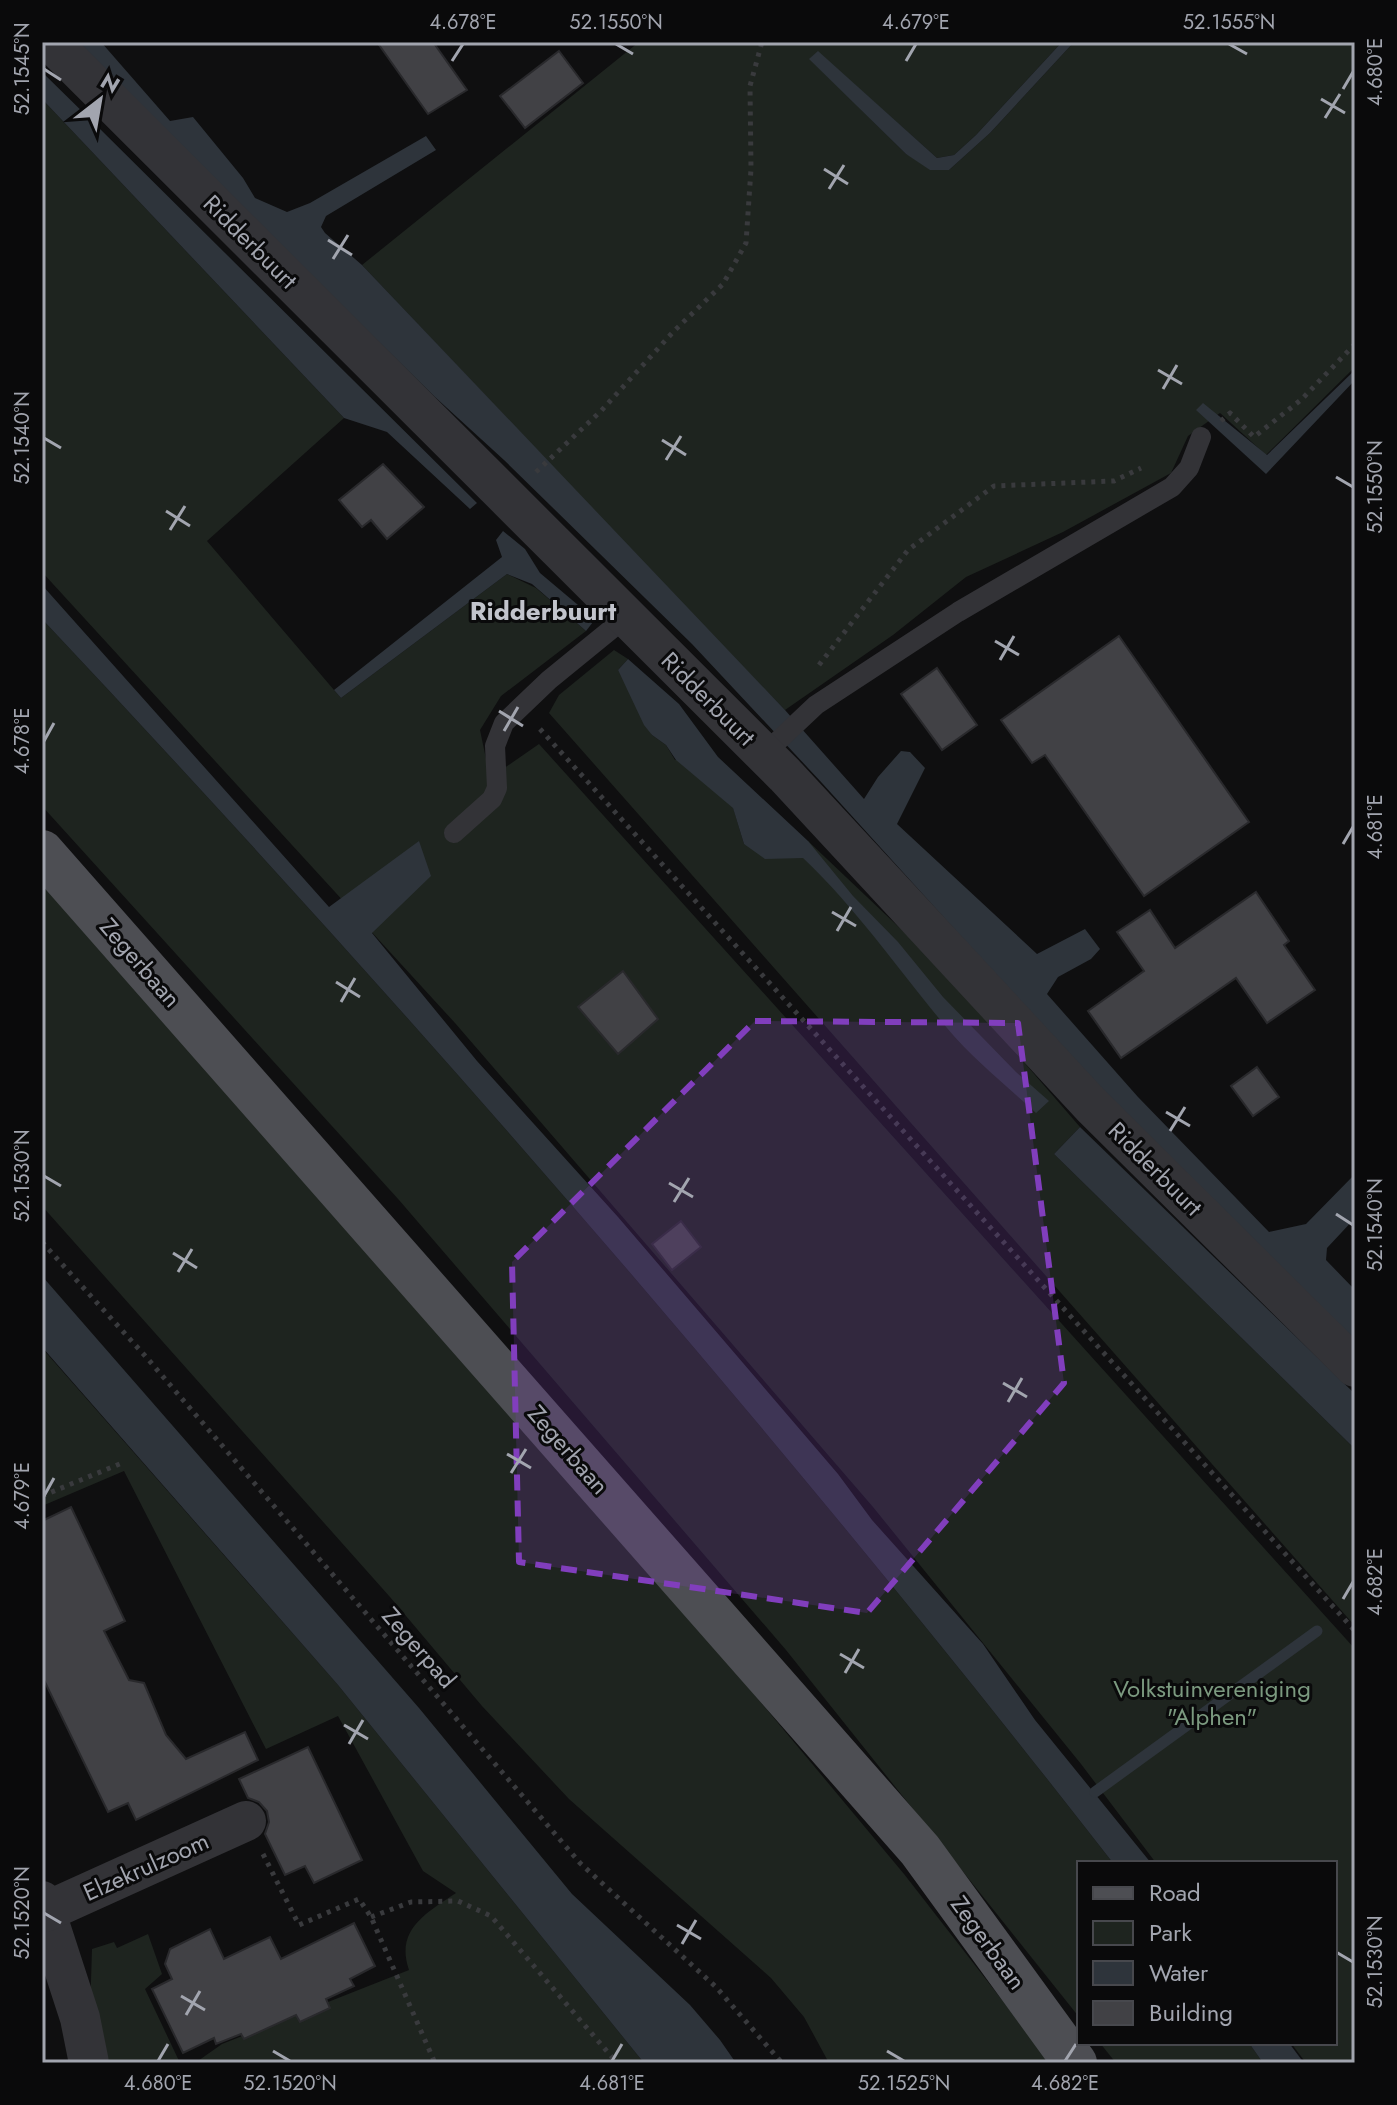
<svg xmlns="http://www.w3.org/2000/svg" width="1397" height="2105" font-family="Jost,sans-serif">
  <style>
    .green { fill: #1e241f }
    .water { fill: #2e343b }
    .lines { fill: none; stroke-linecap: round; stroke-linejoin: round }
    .stream { stroke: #2e343b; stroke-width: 11 }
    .building { fill: #414145; stroke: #29292c; stroke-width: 2 }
    .path { stroke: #393a3d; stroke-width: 5; stroke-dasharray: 4 6; stroke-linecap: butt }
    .service { stroke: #333337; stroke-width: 20 }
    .minor { stroke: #333337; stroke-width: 40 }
    .primary { stroke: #4d4e53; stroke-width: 44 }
    .marked { fill: #813ebd; fill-opacity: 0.2; stroke: #813ebd; stroke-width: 6; stroke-dasharray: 16 10; stroke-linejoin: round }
    .ticks { fill: none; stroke: #a2a5af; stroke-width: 3 }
    .labels { text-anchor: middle; stroke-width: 6; stroke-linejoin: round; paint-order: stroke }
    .street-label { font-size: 24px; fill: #a2a5af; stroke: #0a0a0b }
    .park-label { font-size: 24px; fill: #7b997f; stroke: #0a0a0b }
    .neighbourhood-label { font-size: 26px; font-weight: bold; fill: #c2c4cc; stroke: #0a0a0b }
    .neatline { fill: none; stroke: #a2a5af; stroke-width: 3 }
    .ticks-label { font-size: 20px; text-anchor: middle; fill: #a2a5af }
  </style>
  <rect width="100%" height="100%" fill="#0f0f10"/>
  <!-- green -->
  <g class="green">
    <path d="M639,42H1062L976,135L954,155L937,158L818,52L810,59L906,154L949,170L990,133L1074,42H1355V367L1266,455L1220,413L1188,436L1171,473L1063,532L966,577L893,635L785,710L679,601L362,265Z"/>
    <path d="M42,99L344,418L207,541L334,690L341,698L507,574L536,588L586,631L501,696L480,730L490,778L539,744L1355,1649V2063H1306L1291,2043H1335V1863H1156L1081,1764L873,1507L455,1023L42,572Z"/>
    <path d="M42,619C417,1018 777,1431 1113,1863H1079V2017L786,1650L399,1200L42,806Z"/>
    <path d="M614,650L628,659L618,670L652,735L666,745L675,760L718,757L744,844L803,858L808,841L944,970L1080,1127L1054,1154L1355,1449V1626L549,713L559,695Z"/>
    <path d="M42,876L492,1380L904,1874L1051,2063H829L804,2017L771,1978L569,1799L482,1706L390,1597L42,1206Z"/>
    <path d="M42,1348L338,1685L644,2063H195L222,2044L409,1970C395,1930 426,1913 456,1893L423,1871L338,1716L266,1749L124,1471L42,1506Z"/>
    <path d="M148,1934L162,1974L145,1989L180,2063H110L90,2013L92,1949L114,1942L117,1948Z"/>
    <path d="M1100,2043H1249L1263,2063H1116Z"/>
  </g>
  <!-- water -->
  <g class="water">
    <path d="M74,42H101L170,121L193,117L243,178L255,198L287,212L310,203L426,136L436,150L326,216L321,227L325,233L362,265L785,710L864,799L878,777L901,751L910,752L925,768L897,824L1037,954L1085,929L1100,949L1091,959L1058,977L1047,994L1138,1097L1269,1232L1306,1224L1355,1174V1218L1327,1248L1326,1260L1355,1290V1343L1083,1071L822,783L692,644L504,460L435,397Z"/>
    <path d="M1062,42H1074L990,133L949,170H930L906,154L809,59L818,51L937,158L954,155L976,135Z"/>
    <path d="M42,72L96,125L477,503L470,509L387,432L344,418L42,99Z"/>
    <path d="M1355,370V380L1266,474L1196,410L1203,403L1267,455Z"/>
    <path d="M503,531L525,549L540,573L578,605L593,622L586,631L532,584L507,574L341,698L334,690L502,557L496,540Z"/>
    <path d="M42,585L329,907L419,841L431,876L372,933L477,1061L618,1217L838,1474L872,1520L983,1644L1035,1720L1151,1863H1113C777,1431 417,1018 42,619Z"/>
    <path d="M628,659L679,704L718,757L808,841L853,896L898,942L943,997L1016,1072L1049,1101L1036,1113C1007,1086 973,1059 947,1028C899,971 858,910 803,858L765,859L744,844L733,808L676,760L666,745L652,735L644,725L618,670Z"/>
    <path d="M1080,1127L1355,1394V1449L1054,1154Z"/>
    <path d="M42,1276L419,1708L572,1894L690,2005L720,2040L736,2063H644L338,1685L42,1347Z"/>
    <path d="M1249,2043H1289L1304,2063H1263Z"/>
  </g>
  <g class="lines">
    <!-- stream -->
    <path class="stream" d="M1095,1792L1317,1631"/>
  </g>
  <!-- building -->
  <g class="building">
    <path d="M377,42H433L467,90L428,114Z"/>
    <path d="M559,51L583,83L525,128L500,96Z"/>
    <path d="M383,464L424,507L387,539L371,520L362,527L339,500Z"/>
    <path d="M1119,636L1249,822L1144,896L1045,755L1032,763L1001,720Z"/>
    <path d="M937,668L977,725L942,750L901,694Z"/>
    <path d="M1256,892L1289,941L1284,945L1315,990L1267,1023L1236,978L1121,1058L1088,1011L1144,971L1117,932L1150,910L1175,948Z"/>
    <path d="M623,971L658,1019L618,1054L578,1007Z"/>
    <path d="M1257,1067L1279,1097L1253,1116L1231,1086Z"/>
    <path d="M681,1221L701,1247L672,1270L652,1244Z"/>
    <path d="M71,1507L125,1621L104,1631L129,1680L144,1683L166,1735L186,1759L245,1732L258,1760L136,1820L128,1803L108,1812L42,1676V1521Z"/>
    <path d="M308,1747L362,1860L314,1883L305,1866L285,1875L265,1834L269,1822L267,1811L259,1802L248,1798L239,1779Z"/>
    <path d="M354,1923L375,1966L350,1979L354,1986L326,1999L330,2008L300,2022L296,2015L244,2039L241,2034L216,2044L214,2038L183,2053L152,1989L172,1979L165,1964L170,1949L210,1929L224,1959L270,1937L281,1959Z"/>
  </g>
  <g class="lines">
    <!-- path -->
    <g class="path">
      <path d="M1221,421L1230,413L1254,437L1302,399L1355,344"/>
      <path d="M536,472L601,411L674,331L723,284L746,243L751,169L750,86L762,42"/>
      <path d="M819,665L908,550L994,486L1114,481L1141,468"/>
      <path d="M540,729L1355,1631"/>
      <path d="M42,1242L147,1358L580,1863L716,1987L782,2063"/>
      <path d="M42,1496L122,1463"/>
      <path d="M263,1854L299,1925L359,1899L371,1917L435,2063"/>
      <path d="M371,1917L411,1902L458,1901L491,1916L617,2063"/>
    </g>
    <!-- service -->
    <g class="service">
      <path d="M764,754L816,705L958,612L1172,487L1189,468L1201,437"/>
      <path d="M454,833L492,799L497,788L495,746L504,723L549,680L625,618"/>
    </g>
    <!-- minor -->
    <g class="minor">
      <path d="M51,42L785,775L1091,1105L1355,1367"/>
      <path d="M42,1901L80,2018L89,2063"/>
      <path d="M45,1912L246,1821"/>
    </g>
    <!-- primary -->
    <path class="primary" d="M42,852L920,1850L1075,2063"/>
  </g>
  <!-- marked area -->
  <path class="marked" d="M755,1021L1018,1023L1064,1383L867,1613L519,1562L512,1262Z"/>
  <!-- ticks -->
  <path class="ticks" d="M616,44L633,54M1229,44L1247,54M452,61L463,44M906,61L916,44M44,69L61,80M1343,89L1353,72M1321,99L1345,113M1325,118L1340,94M824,169L848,184M829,189L844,165M328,240L352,255M333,259L348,235M1158,370L1182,384M1163,389L1177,365M44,438L61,448M662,440L686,455M666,460L681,436M1336,477L1353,487M166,511L190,526M170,530L185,506M995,641L1019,655M1000,660L1014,636M499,711L523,726M504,731L518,707M44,741L54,723M1343,844L1353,827M832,912L856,926M837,931L851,907M336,982L360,997M341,1002L355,978M1166,1112L1190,1126M1170,1131L1185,1107M44,1176L61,1186M669,1183L693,1197M674,1202L689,1178M1336,1214L1353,1225M173,1253L197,1268M178,1272L192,1249M1003,1383L1027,1397M1008,1402L1022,1378M507,1454L531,1468M511,1473L526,1449M44,1496L54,1478M1343,1599L1353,1582M840,1654L864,1668M845,1673L859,1649M344,1725L368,1739M349,1744L363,1720M44,1913L61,1923M677,1925L701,1939M682,1944L696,1920M1336,1952L1353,1962M181,1996L205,2010M186,2015L200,1991M273,2051L290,2061M887,2051L904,2061M158,2061L168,2044M612,2061L622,2044M1065,2061L1076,2044"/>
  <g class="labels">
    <!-- street labels -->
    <g class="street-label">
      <text transform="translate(250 242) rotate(45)" y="8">Ridderbuurt</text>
      <text transform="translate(708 699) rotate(45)" y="8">Ridderbuurt</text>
      <text transform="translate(140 963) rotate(49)" y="8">Zegerbaan</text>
      <text transform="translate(1155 1169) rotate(45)" y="8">Ridderbuurt</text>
      <text transform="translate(568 1450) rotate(49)" y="8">Zegerbaan</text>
      <text transform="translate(419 1648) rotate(49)" y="8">Zegerpad</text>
      <text transform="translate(146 1867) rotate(-24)" y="8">Elzekrulzoom</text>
      <text transform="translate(988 1943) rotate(54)" y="8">Zegerbaan</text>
    </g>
    <!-- park labels -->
    <g class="park-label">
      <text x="1212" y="1697">Volkstuinvereniging<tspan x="1212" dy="28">"Alphen"</tspan></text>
    </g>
    <!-- neighbourhood labels -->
    <g class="neighbourhood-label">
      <text x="543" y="620">Ridderbuurt</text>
    </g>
  </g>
  <!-- border -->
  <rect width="1397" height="2105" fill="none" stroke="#0a0a0b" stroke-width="88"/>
  <!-- legend -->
  <rect x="1077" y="1861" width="260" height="184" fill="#0a0a0b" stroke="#47484d" stroke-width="2"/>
  <rect x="1093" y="1887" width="40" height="12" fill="#4d4e53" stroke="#47484d" stroke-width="2"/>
  <text x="1149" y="1901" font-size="24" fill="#a2a5af">Road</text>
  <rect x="1093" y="1921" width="40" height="24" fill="#1e241f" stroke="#47484d" stroke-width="2"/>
  <text x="1149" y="1941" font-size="24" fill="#a2a5af">Park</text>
  <rect x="1093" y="1961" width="40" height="24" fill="#2e343b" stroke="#47484d" stroke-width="2"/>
  <text x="1149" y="1981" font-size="24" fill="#a2a5af">Water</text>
  <rect x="1093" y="2001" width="40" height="24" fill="#414145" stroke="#47484d" stroke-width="2"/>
  <text x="1149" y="2021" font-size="24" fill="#a2a5af">Building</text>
  <!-- north arrow -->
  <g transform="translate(100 100) rotate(31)" stroke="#0a0a0b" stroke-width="6" paint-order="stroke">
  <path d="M0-6L14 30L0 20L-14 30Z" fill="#a2a5af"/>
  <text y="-12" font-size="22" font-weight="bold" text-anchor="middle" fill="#a2a5af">N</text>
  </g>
  <rect x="44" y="44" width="1309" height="2017" class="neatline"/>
  <g class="ticks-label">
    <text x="463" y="29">4.678°E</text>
    <text x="616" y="29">52.1550°N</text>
    <text x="916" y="29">4.679°E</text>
    <text x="1229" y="29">52.1555°N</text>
    <text transform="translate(22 69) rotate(-90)" y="7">52.1545°N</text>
    <text transform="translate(1375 72) rotate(-90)" y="7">4.680°E</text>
    <text transform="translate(22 438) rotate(-90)" y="7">52.1540°N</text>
    <text transform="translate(1375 487) rotate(-90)" y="7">52.1550°N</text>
    <text transform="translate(22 741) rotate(-90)" y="7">4.678°E</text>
    <text transform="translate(1375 827) rotate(-90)" y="7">4.681°E</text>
    <text transform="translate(22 1176) rotate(-90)" y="7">52.1530°N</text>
    <text transform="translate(1375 1225) rotate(-90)" y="7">52.1540°N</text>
    <text transform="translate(22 1496) rotate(-90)" y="7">4.679°E</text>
    <text transform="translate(1375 1582) rotate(-90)" y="7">4.682°E</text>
    <text transform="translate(22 1913) rotate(-90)" y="7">52.1520°N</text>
    <text transform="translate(1375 1962) rotate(-90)" y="7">52.1530°N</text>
    <text x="158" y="2090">4.680°E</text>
    <text x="290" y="2090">52.1520°N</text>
    <text x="612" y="2090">4.681°E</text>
    <text x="904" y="2090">52.1525°N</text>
    <text x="1065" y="2090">4.682°E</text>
  </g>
</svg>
